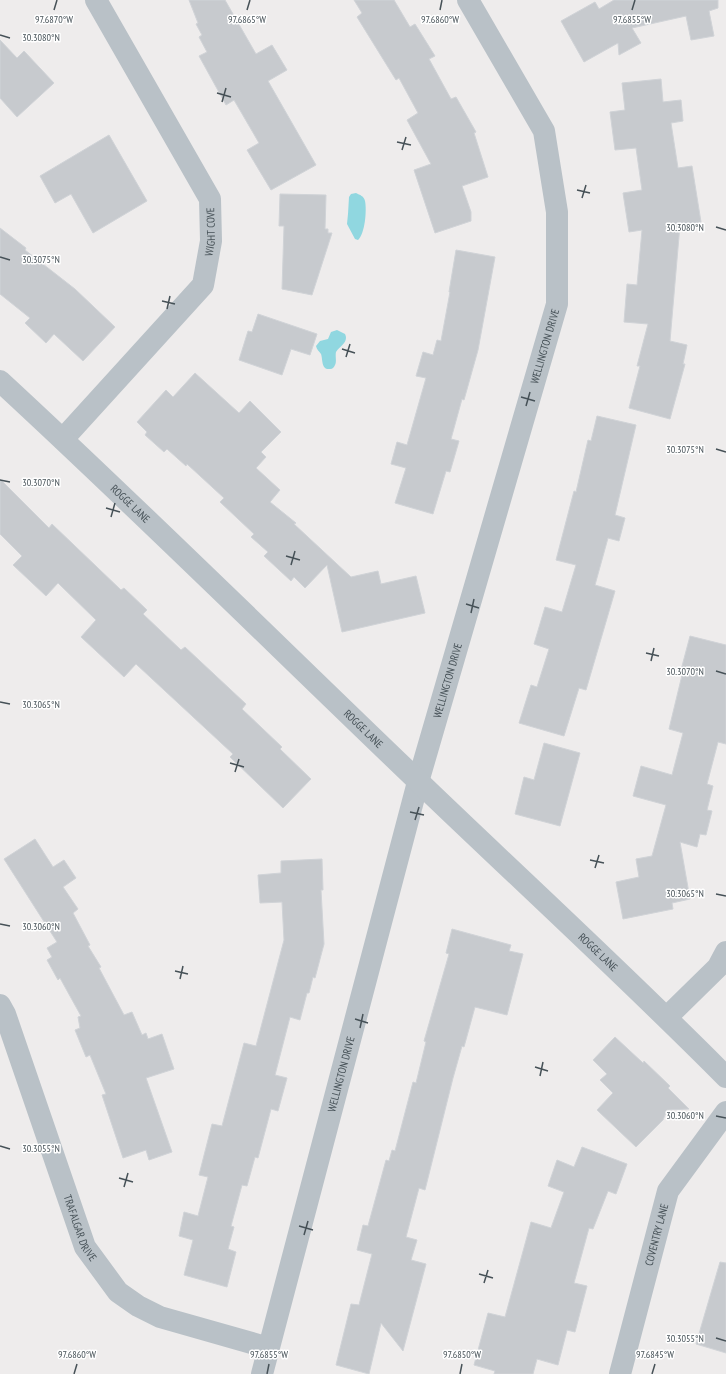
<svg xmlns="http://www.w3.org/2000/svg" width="726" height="1374" font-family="'PT Sans Narrow',sans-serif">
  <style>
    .water { fill: #90d7e0 }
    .building { fill: #c7cace; stroke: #d0d3d7 }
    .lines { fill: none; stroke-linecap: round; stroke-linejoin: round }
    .minor { stroke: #b9c1c7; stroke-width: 22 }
    .tertiary { stroke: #b9c1c7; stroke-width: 22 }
    .ticks { fill: none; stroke: #465157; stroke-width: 1.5 }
    .labels { text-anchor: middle; stroke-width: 3; stroke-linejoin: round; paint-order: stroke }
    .street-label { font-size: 11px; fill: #465157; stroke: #fff }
    .ticks-label { font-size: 10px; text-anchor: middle; fill: #465157; stroke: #fff; stroke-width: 3; stroke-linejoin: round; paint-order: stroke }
  </style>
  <rect width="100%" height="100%" fill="#eeecec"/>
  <!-- water -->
  <g class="water">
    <path d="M356,193C360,195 364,196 365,201C367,210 365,234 358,240L355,239L347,224L348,214L349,197L351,194Z"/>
    <path d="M337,330L345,334C349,342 340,346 336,352C335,356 337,362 335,365C334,367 333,369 330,369C321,370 323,360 321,354C319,351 317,350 316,346L320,341L328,339L331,332Z"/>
  </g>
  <!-- building -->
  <g class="building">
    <path d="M189,0H225L256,54L272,45L287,70L268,81L316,165L271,190L247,150L259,143L234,100L226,105L199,56L207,52L199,37L202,35L196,24L198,23Z"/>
    <path d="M354,0H394L410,27L415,24L435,56L429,59L451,99L456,97L476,132L474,133L488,177L462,186L471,212V221L435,233L414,170L431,164L407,120L418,113L399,78L396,80L357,17L362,13Z"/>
    <path d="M614,0H718V8L709,11L714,36L691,40L686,16L632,28L641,43L619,55L618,43L584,62L561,21L595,2L599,9Z"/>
    <path d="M0,40L17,58L24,51L54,83L17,117L0,98Z"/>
    <path d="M661,79L663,102L681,100L683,121L671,123L678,168L692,166L701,222L680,225L670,341L687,345L683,364H685L670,419L629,408L640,366H637L648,324L624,322L627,284L637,285L642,230L629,232L623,193L642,190L636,148L615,150L610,112L625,110L622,83Z"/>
    <path d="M109,135L147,201L93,233L71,194L55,203L40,176Z"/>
    <path d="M280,194L326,195L325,229H328V233H332L312,295L282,289L284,226H279Z"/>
    <path d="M0,228L26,248L25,250L75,289L115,327L83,361L54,334L46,343L25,323L30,318L0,294Z"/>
    <path d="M456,250L495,257L478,350L464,400L462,399L451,439L459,441L450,472L446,471L433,514L395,503L406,468L391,464L397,442L407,445L426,378L416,376L423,352L433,355L437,340L441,341L450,292H449Z"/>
    <path d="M258,314L317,334L310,355L291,349L282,375L239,360L248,331L252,332Z"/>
    <path d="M195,373L239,413L250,401L281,432L261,452L266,457L256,468L280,490L270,502L296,523L294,524L351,577L378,571L381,584L416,576L425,613L342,632L327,565L305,588L294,577L291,581L264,556L268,552L251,537L254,534L220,502L224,498L187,464L186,466L167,449L164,452L145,435L147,432L137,422L166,390L173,397Z"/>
    <path d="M597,416L636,425L615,515L625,518L619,541L608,538L595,585L615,591L586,690L579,688L564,736L519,723L531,685L537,687L549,649L534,644L545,607L562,612L576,565L556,560L574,491L576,492L588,440L591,441Z"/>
    <path d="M0,479L49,528L52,524L121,590L124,588L147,610L143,614L181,650L185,647L246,704L242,709L282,747L280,749L311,779L283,808L230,757L233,754L136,664L124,677L81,637L96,620L58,583L46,596L13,565L22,556L0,534Z"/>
    <path d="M690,636L726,645V744L718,742L707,784L713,786L707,810L712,811L706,835L700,834L697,847L680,842L690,899L672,903L673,909L623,919L616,882L639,877L636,859L652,856L666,805L633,796L641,766L672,775L683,733L669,729L683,671L681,670Z"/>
    <path d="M544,743L580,753L560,826L515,814L524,777L534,780Z"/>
    <path d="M35,839L53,867L64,860L76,878L63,887L78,909L73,913L90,945L88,946L101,967L99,968L124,1015L132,1012L142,1035L146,1033L148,1039L162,1034L174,1069L146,1078L172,1152L149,1160L146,1150L123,1158L102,1095L106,1094L90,1055L86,1057L75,1030L80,1028L78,1017L81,1016L60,978L58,980L47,960L52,957L47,948L57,942L4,859Z"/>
    <path d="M322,859L323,890H321L324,944L315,978L313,977L309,993H307L300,1020L290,1017L275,1075L287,1078L278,1111L271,1109L258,1158L255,1157L247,1186L242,1185L231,1226L234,1227L228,1249L236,1252L227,1287L184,1275L193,1240L179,1236L184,1212L198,1216L208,1177L199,1175L212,1124L222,1126L244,1043L256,1046L284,940L282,902L260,903L258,875L281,873V861Z"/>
    <path d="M452,929L511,945L509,951L523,954L507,1015L475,1007L464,1047L462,1046L453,1078L425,1190L419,1188L406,1237L417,1240L411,1260L426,1264L403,1351L381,1323L369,1374L336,1365L351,1304L359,1305L372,1254L357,1250L363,1225L368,1226L386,1160L389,1161L392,1150L395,1151L413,1082L416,1083L426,1042L424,1041L449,954L446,953Z"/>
    <path d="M615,1037L643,1063L644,1061L670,1086L668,1088L689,1109L667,1110L663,1120L636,1147L597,1110L613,1093L600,1080L607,1074L593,1060Z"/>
    <path d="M582,1147L627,1164L616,1194L608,1191L593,1229L589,1228L574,1283L587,1286L575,1332L567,1330L558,1365L537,1359L533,1374H494L495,1371L474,1365L488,1313L505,1317L531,1222L551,1228L564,1192L548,1186L557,1160L574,1167Z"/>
    <path d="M720,1262L726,1263V1353L696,1344Z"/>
  </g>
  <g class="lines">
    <!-- minor -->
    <g class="minor">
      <path id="s1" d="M63,439L203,285L211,241L210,199L96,0"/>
      <path id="s2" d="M0,1005L5,1014L85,1247L118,1292L138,1306L160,1317L269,1348"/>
      <path d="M667,1017L718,967L726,952"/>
      <path id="s3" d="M262,1374L418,782L557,304V212L544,131L468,0"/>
      <path id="s4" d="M620,1374L668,1191L726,1112"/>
    </g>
    <!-- tertiary -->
    <path class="tertiary" id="s5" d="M0,381C142,512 280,649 420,783C522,881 627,977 726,1077"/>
  </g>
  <!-- ticks -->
  <path class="ticks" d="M54,10L57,0M247,10L250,0M440,10L442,0M632,10L635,0M0,35L10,38M217,93L231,97M222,102L226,88M397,142L411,145M402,150L406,137M577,190L590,193M582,198L586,185M716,227L726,230M0,257L10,260M162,301L175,304M167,309L170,296M342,349L355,353M346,357L350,344M521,397L535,401M526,406L530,392M716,449L726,452M0,480L10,482M106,508L120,512M111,517L115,503M286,556L300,560M291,565L295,551M466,604L479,608M471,613L474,599M646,653L659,656M651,661L654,648M716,671L726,674M0,702L10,704M230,763L244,767M235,772L239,759M410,812L424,815M415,820L419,807M590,860L604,863M595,868L599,855M716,894L726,896M0,924L10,926M175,971L188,974M180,979L183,966M355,1019L368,1023M360,1028L363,1014M535,1067L548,1071M540,1076L543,1062M716,1116L726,1118M0,1146L10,1149M119,1178L133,1182M124,1187L128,1173M299,1226L313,1230M304,1235L308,1221M479,1274L493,1278M484,1283L488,1270M716,1338L726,1341M74,1374L77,1364M267,1374L269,1364M460,1374L462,1364M652,1374L655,1364"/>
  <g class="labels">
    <!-- street labels -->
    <g class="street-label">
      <text dy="4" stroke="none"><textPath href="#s1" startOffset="262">WIGHT COVE</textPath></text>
      <text dy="4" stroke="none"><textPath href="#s3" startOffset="1066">WELLINGTON DRIVE</textPath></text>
      <text dy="4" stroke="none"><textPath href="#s5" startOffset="179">ROGGE LANE</textPath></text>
      <text dy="4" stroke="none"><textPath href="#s3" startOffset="718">WELLINGTON DRIVE</textPath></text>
      <text dy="4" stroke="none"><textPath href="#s5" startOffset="503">ROGGE LANE</textPath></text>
      <text dy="4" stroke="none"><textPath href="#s5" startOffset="827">ROGGE LANE</textPath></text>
      <text dy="4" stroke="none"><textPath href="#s3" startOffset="310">WELLINGTON DRIVE</textPath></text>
      <text dy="4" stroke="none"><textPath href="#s2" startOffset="237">TRAFALGAR DRIVE</textPath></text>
      <text dy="4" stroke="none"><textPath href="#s4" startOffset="144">COVENTRY LANE</textPath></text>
    </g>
  </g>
  <g class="ticks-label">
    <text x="54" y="23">97.6870°W</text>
    <text x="247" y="23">97.6865°W</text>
    <text x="440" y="23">97.6860°W</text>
    <text x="632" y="23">97.6855°W</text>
    <text x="41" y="41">30.3080°N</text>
    <text x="685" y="231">30.3080°N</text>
    <text x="41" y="263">30.3075°N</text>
    <text x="685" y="453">30.3075°N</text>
    <text x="41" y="486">30.3070°N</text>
    <text x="685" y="675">30.3070°N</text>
    <text x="41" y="708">30.3065°N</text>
    <text x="685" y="897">30.3065°N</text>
    <text x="41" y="930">30.3060°N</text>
    <text x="685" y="1119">30.3060°N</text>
    <text x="41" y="1152">30.3055°N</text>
    <text x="685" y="1342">30.3055°N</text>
    <text x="77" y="1358">97.6860°W</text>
    <text x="269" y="1358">97.6855°W</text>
    <text x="462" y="1358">97.6850°W</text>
    <text x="655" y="1358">97.6845°W</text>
  </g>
</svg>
